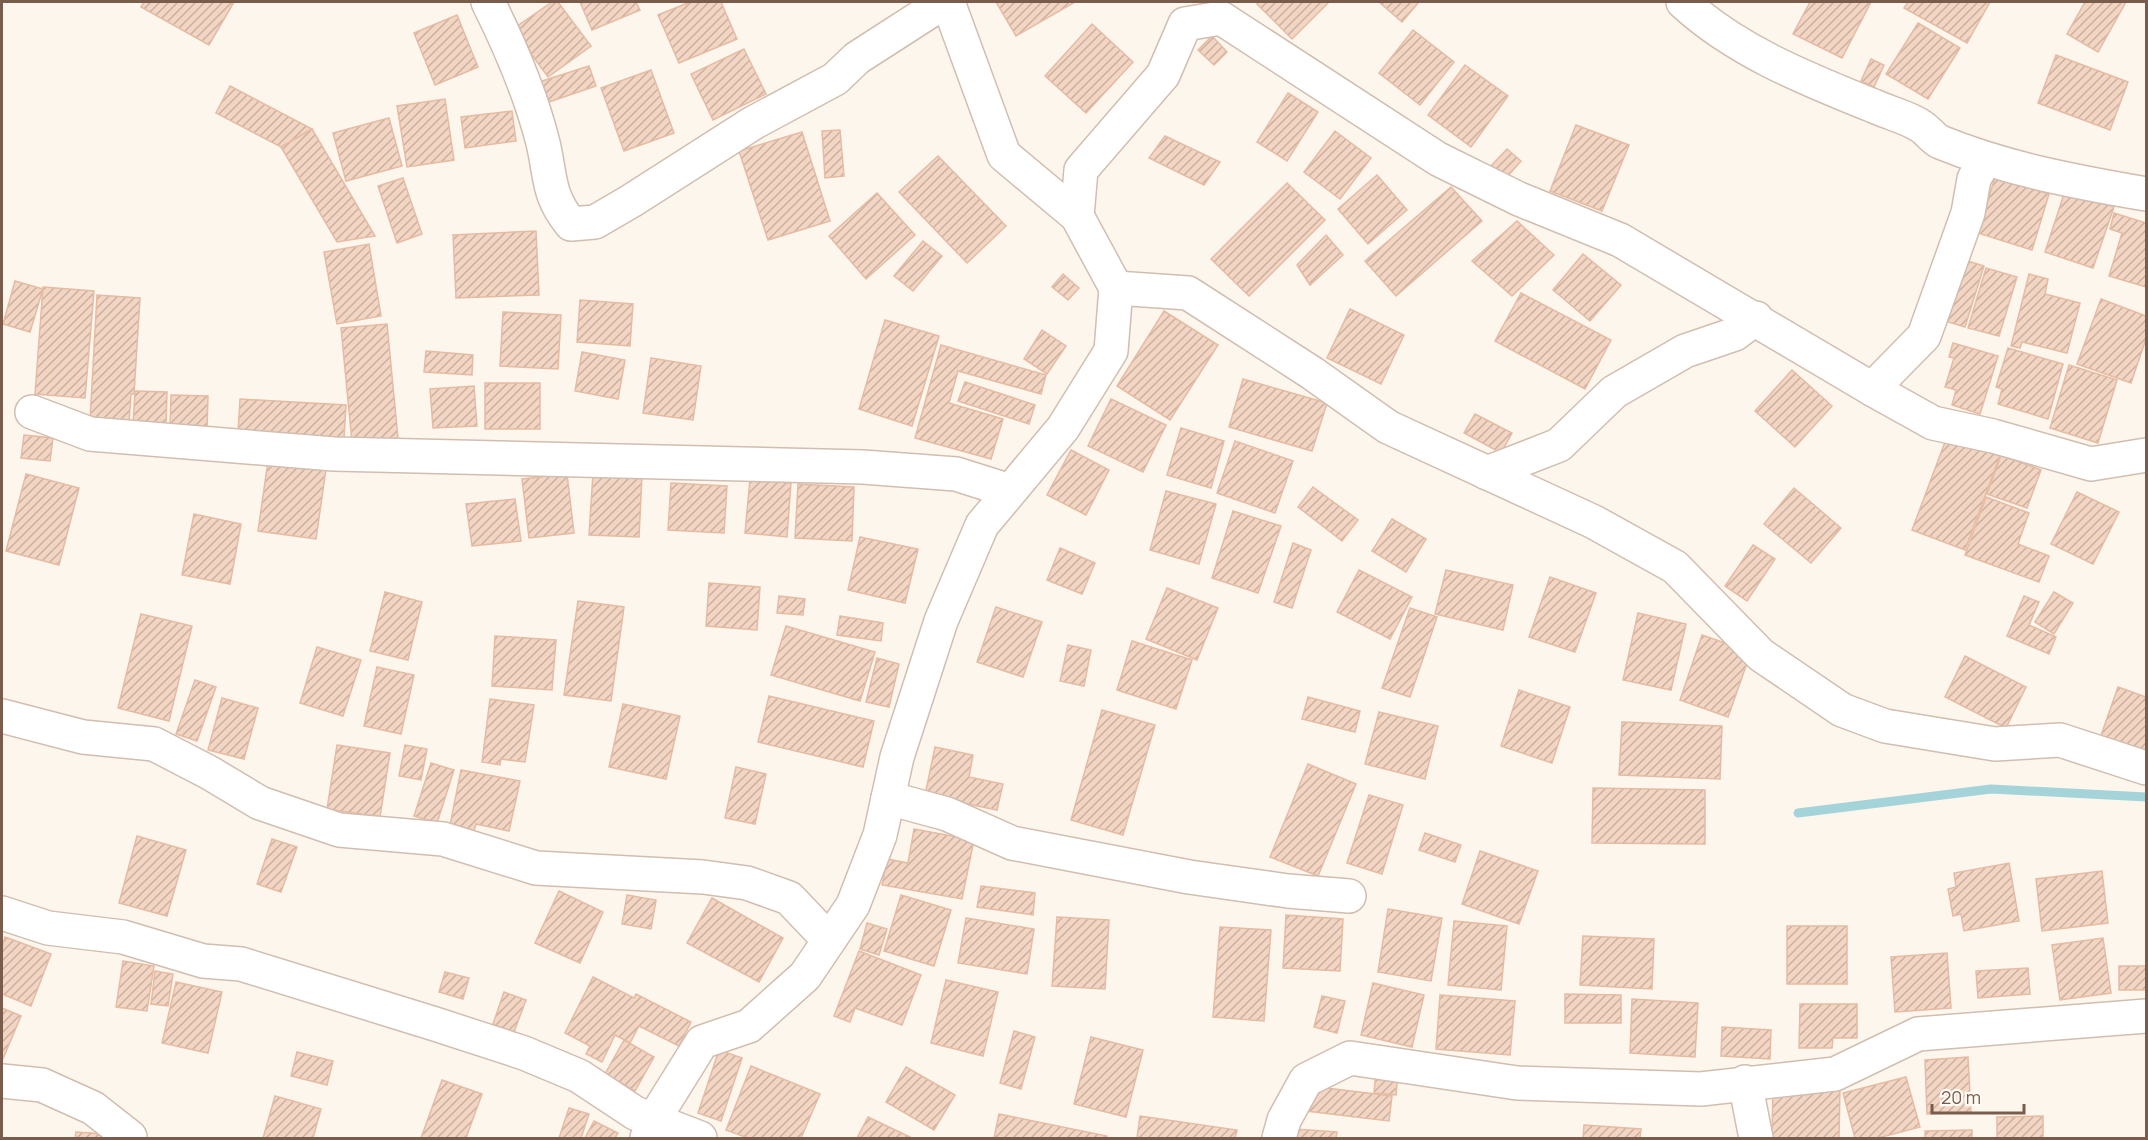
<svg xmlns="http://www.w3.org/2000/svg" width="2148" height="1140" font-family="Manrope,sans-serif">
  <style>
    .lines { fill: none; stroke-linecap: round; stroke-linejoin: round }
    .stream { stroke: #a5d3da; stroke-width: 9 }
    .building { fill: url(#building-hatch); stroke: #e6bba3; stroke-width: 1.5 }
    .street-casing { stroke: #d1beb0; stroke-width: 36 }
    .street { stroke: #fff; stroke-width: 33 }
  </style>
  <defs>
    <pattern id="building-hatch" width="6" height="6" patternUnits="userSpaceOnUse" patternTransform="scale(1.5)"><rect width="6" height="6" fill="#f3d5c3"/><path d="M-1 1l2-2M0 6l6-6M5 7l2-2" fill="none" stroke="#cab0a1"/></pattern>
  </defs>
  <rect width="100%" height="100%" fill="#fdf6ec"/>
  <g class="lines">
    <!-- stream -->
    <path class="stream" d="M1798,813L1991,789L2146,797"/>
  </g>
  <!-- building -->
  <g class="building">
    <path d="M144,2H234L209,45L141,7Z"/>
    <path d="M552,2H558L591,46L548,77L513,29Z"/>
    <path d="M580,2H636L640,10L592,30Z"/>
    <path d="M690,2H721L737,39L679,63L658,15Z"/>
    <path d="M996,2H1075L1016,36Z"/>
    <path d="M1259,2H1329L1292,39L1257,4Z"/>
    <path d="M1379,2H1419L1402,22Z"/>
    <path d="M1810,2H1871L1842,58L1793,34Z"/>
    <path d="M1908,2H1990L1967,43L1904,8Z"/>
    <path d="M2085,2H2126L2098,52L2067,34Z"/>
    <path d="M457,15L478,67L435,85L414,33Z"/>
    <path d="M1918,23L1960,48L1928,99L1886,74Z"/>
    <path d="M1092,24L1133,62L1086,113L1045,76Z"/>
    <path d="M1413,30L1454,62L1420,105L1379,73Z"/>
    <path d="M1212,36L1227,52L1214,65L1198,50Z"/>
    <path d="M744,49L766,94L713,120L691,74Z"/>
    <path d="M2056,55L2128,82L2110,130L2038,103Z"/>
    <path d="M1871,59L1884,65L1874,87L1861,81Z"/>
    <path d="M1465,65L1508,96L1471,147L1428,115Z"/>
    <path d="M589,66L596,86L546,103L539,82Z"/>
    <path d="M651,70L674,133L624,151L601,88Z"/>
    <path d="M230,86L312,129L281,147L216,113Z"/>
    <path d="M1288,93L1318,112L1287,161L1257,142Z"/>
    <path d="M445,99L454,160L407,167L397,106Z"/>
    <path d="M512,111L516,141L465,148L461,117Z"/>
    <path d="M389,118L402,166L346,181L333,133Z"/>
    <path d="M1576,125L1629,145L1602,211L1550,191Z"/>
    <path d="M312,129L375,236L337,242L281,147Z"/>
    <path d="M840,130L844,176L825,178L822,131Z"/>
    <path d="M1335,131L1371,158L1340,199L1304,172Z"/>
    <path d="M802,132L830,221L768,240L739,151Z"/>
    <path d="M1165,136L1220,162L1204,185L1149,158Z"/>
    <path d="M1507,149L1521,161L1506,178L1491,166Z"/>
    <path d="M938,156L1006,226L967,263L899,192Z"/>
    <path d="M1377,175L1407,210L1368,244L1338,209Z"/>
    <path d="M1995,177L2049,194L2032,250L1978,233Z"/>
    <path d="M403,178L422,234L397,243L378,186Z"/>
    <path d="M1287,183L1325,220L1249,296L1211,259Z"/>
    <path d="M1451,187L1482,221L1396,296L1365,261Z"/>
    <path d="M2065,191L2114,207L2093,268L2045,252Z"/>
    <path d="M877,193L915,235L866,279L829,236Z"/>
    <path d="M2114,213L2146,223V287L2109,276L2122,233L2110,229Z"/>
    <path d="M1517,221L1554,255L1512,296L1472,261Z"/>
    <path d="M536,231L539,295L456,298L453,235Z"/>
    <path d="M1326,235L1343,255L1310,285L1297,265Z"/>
    <path d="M923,241L942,256L913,291L894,276Z"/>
    <path d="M369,244L381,316L337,324L324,252Z"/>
    <path d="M1583,254L1621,285L1590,321L1553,290Z"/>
    <path d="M1961,259L1984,266L1965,327L1942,320Z"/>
    <path d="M1986,268L2017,277L1999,336L1968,328Z"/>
    <path d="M1063,274L1079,288L1068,300L1052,287Z"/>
    <path d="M2029,274L2048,279L2045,294L2080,303L2067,353L2022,342L2020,348L2011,346Z"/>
    <path d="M15,281L43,289L30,332L3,324Z"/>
    <path d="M43,287L94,291L85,398L35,394Z"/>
    <path d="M1521,293L1611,340L1585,389L1495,341Z"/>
    <path d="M97,295L140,298L134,394H131L129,423L90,420Z"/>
    <path d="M2101,299L2146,316V339L2131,383L2077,364Z"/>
    <path d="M580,300L633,304L630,346L577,342Z"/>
    <path d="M1350,309L1404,335L1381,384L1327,358Z"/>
    <path d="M1164,311L1218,345L1170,420L1117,386Z"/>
    <path d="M503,312L561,315L558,369L500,366Z"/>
    <path d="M885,320L939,336L912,426L859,409Z"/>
    <path d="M387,324L398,438L352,442L341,328Z"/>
    <path d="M1042,330L1066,346L1047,374L1024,359Z"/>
    <path d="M1953,343L1998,356L1980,414L1952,405L1956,390L1945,387L1954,358L1949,357Z"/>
    <path d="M941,345L1046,375L1041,394L958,371L949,403L1003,419L991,459L915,438Z"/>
    <path d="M2008,348L2063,364L2048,419L1998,404L2002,389L1996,387Z"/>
    <path d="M426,351L473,355L472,375L424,372Z"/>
    <path d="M582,352L625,360L618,399L575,391Z"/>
    <path d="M651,358L701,366L693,420L643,413Z"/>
    <path d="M2069,365L2117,380L2098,443L2050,428Z"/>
    <path d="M1792,370L1832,406L1795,447L1755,411Z"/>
    <path d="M1243,379L1327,403L1312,451L1229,427Z"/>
    <path d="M965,382L1035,405L1029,424L958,401Z"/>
    <rect x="485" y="383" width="55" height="46"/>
    <path d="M474,386L477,426L433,428L430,389Z"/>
    <path d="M135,391L167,392L166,425L133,424Z"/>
    <path d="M171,395L208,396L207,429L170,427Z"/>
    <path d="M240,399L346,405L344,439L238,433Z"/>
    <path d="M1111,399L1166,425L1143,472L1088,446Z"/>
    <path d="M1475,414L1512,433L1501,453L1464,433Z"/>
    <path d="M1181,428L1224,441L1211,488L1167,475Z"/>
    <path d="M1948,434L2001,453L1965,550L1912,530Z"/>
    <path d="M24,435L53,438L50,461L21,458Z"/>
    <path d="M1235,441L1293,461L1275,513L1217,493Z"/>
    <path d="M1071,450L1109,470L1086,515L1047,495Z"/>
    <path d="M2001,455L2041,470L2027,508L1987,494Z"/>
    <path d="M268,461L326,469L316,539L258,531Z"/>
    <path d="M593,473L642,476L639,537L589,535Z"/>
    <path d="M26,474L79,488L59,565L6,551Z"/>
    <path d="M567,474L574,533L529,538L522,479Z"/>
    <path d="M750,479L791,483L787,537L745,533Z"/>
    <path d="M671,483L727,486L724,533L668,530Z"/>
    <path d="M798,484L854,487L852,541L795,538Z"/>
    <path d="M1313,487L1358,520L1342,541L1298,507Z"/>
    <path d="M1794,488L1841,528L1811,563L1764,524Z"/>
    <path d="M1166,491L1216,504L1199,564L1150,550Z"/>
    <path d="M2077,492L2119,512L2093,564L2051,544Z"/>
    <path d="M1986,497L2029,513L2018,544L2049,556L2039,582L1965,555Z"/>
    <path d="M515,499L521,541L472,546L466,504Z"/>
    <path d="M1233,511L1281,526L1258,593L1212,578Z"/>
    <path d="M194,514L241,524L230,584L182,575Z"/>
    <path d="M1392,519L1426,539L1406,572L1372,551Z"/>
    <path d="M860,537L918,549L905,603L848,590Z"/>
    <path d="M1293,543L1311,550L1292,608L1274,602Z"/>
    <path d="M1753,545L1775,559L1747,601L1725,586Z"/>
    <path d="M1060,548L1095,563L1082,594L1047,580Z"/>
    <path d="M1359,570L1412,597L1390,639L1337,612Z"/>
    <path d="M1446,570L1513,585L1503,630L1435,614Z"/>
    <path d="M1550,577L1596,593L1575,652L1529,637Z"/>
    <path d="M709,583L760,587L757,630L706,626Z"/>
    <path d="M1167,588L1218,608L1197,660L1146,639Z"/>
    <path d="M385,592L422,602L408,660L370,651Z"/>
    <path d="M2054,592L2073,603L2054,634L2035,622Z"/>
    <path d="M779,596L805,599L803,615L777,613Z"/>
    <path d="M2024,596L2039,602L2029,625L2056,637L2049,654L2007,636Z"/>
    <path d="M578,601L624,607L611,701L564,695Z"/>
    <path d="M996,607L1042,622L1023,677L977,662Z"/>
    <path d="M1410,608L1437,617L1410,697L1382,688Z"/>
    <path d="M1638,613L1686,624L1671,690L1623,680Z"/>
    <path d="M141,614L192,626L169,721L118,708Z"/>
    <path d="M840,616L883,623L881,641L837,635Z"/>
    <path d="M786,626L875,652L860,701L771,675Z"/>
    <path d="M1702,635L1751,652L1728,717L1680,700Z"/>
    <path d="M495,636L556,640L552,690L492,686Z"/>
    <path d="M1132,641L1192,660L1176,709L1117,690Z"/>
    <path d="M1068,645L1091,650L1084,686L1060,681Z"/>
    <path d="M317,647L361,660L343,716L300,703Z"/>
    <path d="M1965,656L2026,687L2006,728L1945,697Z"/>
    <path d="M877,658L899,664L889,707L866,702Z"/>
    <path d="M377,667L414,675L401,734L364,726Z"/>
    <path d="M195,680L216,687L197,741L176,734Z"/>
    <path d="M2118,687L2146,697V758L2099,741Z"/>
    <path d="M1519,690L1570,707L1552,763L1501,746Z"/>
    <path d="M769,696L874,721L863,767L758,742Z"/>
    <path d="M1308,697L1360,711L1355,732L1302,719Z"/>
    <path d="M222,698L258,708L244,759L208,750Z"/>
    <path d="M490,699L534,705L525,762L501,759L500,765L482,762Z"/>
    <path d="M623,704L680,716L666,779L609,767Z"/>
    <path d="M1102,710L1155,725L1123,835L1071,820Z"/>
    <path d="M1379,712L1438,726L1425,779L1365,764Z"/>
    <path d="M1622,722L1722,726L1720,779L1619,775Z"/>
    <path d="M337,745L390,753L380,817L327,809Z"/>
    <path d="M405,745L427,749L421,780L399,776Z"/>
    <path d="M935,747L973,755L969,777L1003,784L997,810L925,795Z"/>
    <path d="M431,763L454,770L437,823L414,816Z"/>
    <path d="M1308,764L1356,784L1318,876L1270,857Z"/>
    <path d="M736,767L766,774L755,824L725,818Z"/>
    <path d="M461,770L520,781L509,831L476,824L473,835L449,830Z"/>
    <path d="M1593,788L1705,790V844L1592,843Z"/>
    <path d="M1369,795L1403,805L1382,874L1347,863Z"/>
    <path d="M914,829L974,840L962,899L882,885L887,859L908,863Z"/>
    <path d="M1425,833L1461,845L1455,862L1419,850Z"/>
    <path d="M137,836L186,850L167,916L119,903Z"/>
    <path d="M272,839L297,847L281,892L257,884Z"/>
    <path d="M1480,851L1538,871L1519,924L1462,904Z"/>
    <path d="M2009,863L2019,921L1964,931L1961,914L1953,916L1948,889L1956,887L1954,873Z"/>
    <path d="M2102,871L2108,923L2042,931L2036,879Z"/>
    <path d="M981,886L1035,893L1033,915L977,907Z"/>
    <path d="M559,891L603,912L580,963L535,943Z"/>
    <path d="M627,895L656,900L651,929L622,924Z"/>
    <path d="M901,895L951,910L934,966L884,951Z"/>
    <path d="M712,898L783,938L759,982L687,943Z"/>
    <path d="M1388,909L1442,918L1431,981L1378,972Z"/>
    <path d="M1286,915L1343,919L1340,971L1283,968Z"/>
    <path d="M1057,917L1109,920L1105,989L1052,986Z"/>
    <path d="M966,918L1034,929L1027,974L958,963Z"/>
    <path d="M1454,921L1507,926L1501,990L1448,985Z"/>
    <path d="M867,923L887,929L879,955L860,949Z"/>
    <rect x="1787" y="926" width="60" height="58"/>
    <path d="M1220,927L1271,930L1264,1021L1213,1017Z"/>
    <path d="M1583,936L1654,939L1652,989L1580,985Z"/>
    <path d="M5,937L51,954L31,1006L2,994V947Z"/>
    <path d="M2103,938L2111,993L2060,1000L2052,945Z"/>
    <path d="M859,951L921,975L902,1025L855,1008L850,1022L834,1016Z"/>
    <path d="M1947,953L1951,1008L1895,1012L1891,957Z"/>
    <path d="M123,961L154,966L147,1011L116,1007Z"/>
    <rect x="2119" y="966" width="27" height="24"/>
    <path d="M2028,968L2030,994L1978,998L1976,971Z"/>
    <path d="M155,971L173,974L168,1006L151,1004Z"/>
    <path d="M445,972L469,978L463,999L439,992Z"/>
    <path d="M593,977L634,998L636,994L691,1022L679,1046L639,1026L630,1043L615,1035L602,1062L586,1054L590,1046L565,1033Z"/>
    <path d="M946,980L998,992L983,1056L931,1043Z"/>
    <path d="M176,982L222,992L208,1053L162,1043Z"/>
    <path d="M1373,983L1424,995L1412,1047L1361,1035Z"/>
    <path d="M504,992L526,1000L514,1032L493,1024Z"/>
    <path d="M1565,994L1621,995V1023H1565Z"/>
    <path d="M1440,995L1515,1001L1510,1055L1436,1049Z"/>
    <path d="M1322,996L1345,1001L1337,1033L1314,1027Z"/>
    <path d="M1632,999L1698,1003L1695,1057L1630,1053Z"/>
    <path d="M1800,1004H1857V1038H1833L1832,1048H1799Z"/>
    <path d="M2,1008L21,1016L2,1061Z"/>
    <path d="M1722,1027L1771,1030L1770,1059L1721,1056Z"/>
    <path d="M1014,1031L1035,1037L1021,1089L1000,1083Z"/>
    <path d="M1091,1037L1143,1050L1126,1117L1074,1104Z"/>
    <path d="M624,1040L654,1057L635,1091L605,1074Z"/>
    <path d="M719,1050L742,1058L721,1121L698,1113Z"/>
    <path d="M297,1052L333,1061L327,1085L291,1076Z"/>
    <path d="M1968,1057L1971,1112L1927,1114L1925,1060Z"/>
    <path d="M751,1066L820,1094L801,1138H748L726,1130Z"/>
    <path d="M906,1067L955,1095L934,1130L886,1102Z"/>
    <path d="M1376,1071L1398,1073L1396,1095L1374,1093Z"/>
    <path d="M1906,1077L1920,1127L1878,1138H1855L1843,1093Z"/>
    <path d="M442,1080L482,1094L466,1138H421Z"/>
    <path d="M1309,1086L1392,1096L1389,1121L1306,1111Z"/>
    <path d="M1773,1087L1840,1088L1839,1138H1772Z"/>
    <path d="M275,1096L321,1109L313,1138H263Z"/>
    <path d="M569,1108L589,1114L581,1138H559Z"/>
    <path d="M999,1114L1107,1136V1138H994Z"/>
    <path d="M1140,1116L1237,1130L1235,1138H1137Z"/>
    <path d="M2043,1116V1138H1997V1117Z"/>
    <path d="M868,1117L912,1138H857Z"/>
    <path d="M594,1121L618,1133L615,1138H585Z"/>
    <path d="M1584,1125L1641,1129L1640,1138H1583Z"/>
    <path d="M1294,1129L1337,1132L1336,1138H1293Z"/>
    <path d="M1972,1130V1138H1925V1131Z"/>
    <path d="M76,1132L137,1136V1138H75Z"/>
  </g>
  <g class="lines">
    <!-- street casing -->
    <g class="street-casing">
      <g id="street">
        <path d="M488,2C510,46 531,95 543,143C551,176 547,195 571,224L595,222L631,201L753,123L835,79L857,58L944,2"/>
        <path d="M1683,2C1738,53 1812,81 1881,109C1893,114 1908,118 1919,125C1927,129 1932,138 1940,142C2006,169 2076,182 2146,194"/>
        <path d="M1077,216L1081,170L1163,75L1185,24L1221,18L1438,159L1519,199L1620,240L1872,389L1924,336L1968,213L1974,179L1985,159"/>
        <path d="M1116,288L1188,293L1312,373L1388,427L1594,522L1675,567L1761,655L1842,710L1885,726L1995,744L2060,740L2146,768"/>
        <path d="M1872,389L1933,423L1993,436L2091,464L2146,455"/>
        <path d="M32,412L90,434L334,454L863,467L956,474L1010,491"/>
        <path d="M1487,473L1559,445L1614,392L1685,351L1735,334L1756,318"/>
        <path d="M2,716L83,737L154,744L210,773L260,803L339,830L443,839L536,868L703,877L747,883L789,898L829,940"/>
        <path d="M888,798L947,814L1012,843L1189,877L1288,891L1349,896"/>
        <path d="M2,913L48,928L123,937L203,961L241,964L435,1024L524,1053L579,1076L635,1113L700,1138"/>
        <path d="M2,1081L42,1085L93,1108L130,1137"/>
        <path d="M1745,1082L1756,1138"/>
        <path d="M647,1138L654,1119L702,1042L749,1026L805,976L853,905L880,835L897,757L941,621L982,525L1063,428L1111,351L1116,288L1077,216L1004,155L948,2"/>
        <path d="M1279,1138L1284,1120L1306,1080L1350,1058L1517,1083L1701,1089L1835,1074L1918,1034L2146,1016"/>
      </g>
    </g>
    <!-- street -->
    <use href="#street" class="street"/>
  </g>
  <!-- border -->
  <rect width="2148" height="1140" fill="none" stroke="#7a5c4d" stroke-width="6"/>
  <!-- scale -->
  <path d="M1932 1104v9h92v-9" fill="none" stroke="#7a5c4d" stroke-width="3"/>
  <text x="1941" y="1104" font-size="18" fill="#7a5c4d" stroke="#fffaf3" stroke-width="4.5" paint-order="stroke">20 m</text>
</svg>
